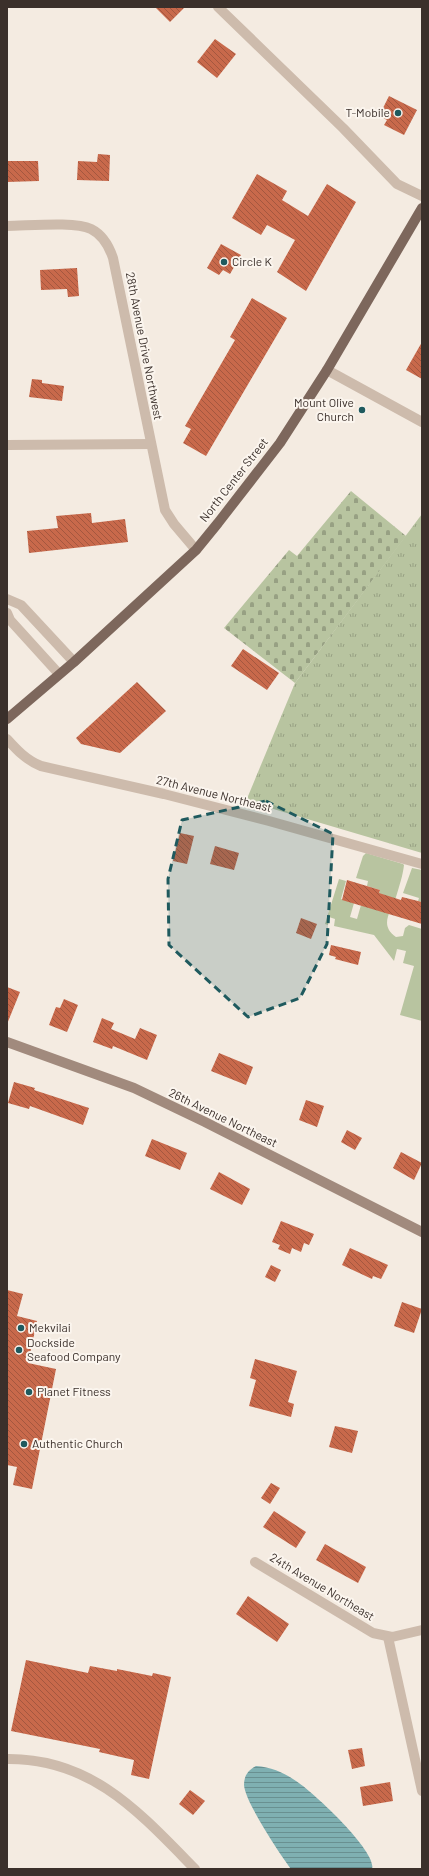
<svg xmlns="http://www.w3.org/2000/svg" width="429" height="1876" font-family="Barlow,sans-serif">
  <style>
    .grass { fill: #b8c4a0 }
    .cemetery { fill: url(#cemetery-stones) }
    .park { fill: url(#park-tufts) }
    .water { fill: url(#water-rules) }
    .building { fill: url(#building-back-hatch) }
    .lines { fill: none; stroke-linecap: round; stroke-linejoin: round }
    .street { stroke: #cdbbac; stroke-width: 10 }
    .secondary { stroke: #a18a7d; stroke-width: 10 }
    .primary { stroke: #7d675c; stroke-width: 10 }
    .marked { fill: #1f5a5e; fill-opacity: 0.2; stroke: #1f5a5e; stroke-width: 3; stroke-dasharray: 8 5; stroke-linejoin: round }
    .poi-dot { fill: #1f5a5e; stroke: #fbf5ee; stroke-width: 1.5 }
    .labels { text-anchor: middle; stroke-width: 4; stroke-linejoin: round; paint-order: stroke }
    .poi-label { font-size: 12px; fill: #3b302b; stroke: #fbf5ee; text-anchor: start }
    .street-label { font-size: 12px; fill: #3b302b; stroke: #fbf5ee }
  </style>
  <defs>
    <pattern id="cemetery-stones" width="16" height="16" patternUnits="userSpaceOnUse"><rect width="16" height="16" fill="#b8c4a0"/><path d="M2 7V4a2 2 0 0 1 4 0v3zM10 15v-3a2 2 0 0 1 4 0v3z" fill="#97a083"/></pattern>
    <pattern id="park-tufts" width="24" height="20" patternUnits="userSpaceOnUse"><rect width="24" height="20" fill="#b8c4a0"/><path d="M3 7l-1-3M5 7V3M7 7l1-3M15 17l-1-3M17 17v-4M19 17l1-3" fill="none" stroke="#97a083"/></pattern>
    <pattern id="water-rules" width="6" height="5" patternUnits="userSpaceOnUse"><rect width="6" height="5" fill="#7fb0b2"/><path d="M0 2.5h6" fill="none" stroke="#699091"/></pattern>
    <pattern id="building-back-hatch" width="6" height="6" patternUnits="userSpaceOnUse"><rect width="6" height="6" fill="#c8694b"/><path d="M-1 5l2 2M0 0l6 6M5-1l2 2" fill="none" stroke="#a4573f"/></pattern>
  </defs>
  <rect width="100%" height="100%" fill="#f4ebe1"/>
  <!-- grass -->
  <g class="grass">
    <path d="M366,853L403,864L404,865C403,875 399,887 396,897C392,910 378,925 396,937L403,936L405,928L409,925L422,929V1021L400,1015L414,966L403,963L406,951L397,949L394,961L374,935L334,926L335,919L329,917L328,925L325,924L339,879L346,881L341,899L354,903L350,917L357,919L361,905L374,909L380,890L367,886L368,881L356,878L363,856Z"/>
    <path d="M412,868L422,870V902L418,901L419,898L403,893Z"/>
  </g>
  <!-- cemetery -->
  <path class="cemetery" d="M351,491L406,536L295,683L224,628L289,550L297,556Z"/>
  <!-- park -->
  <path class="park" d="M422,514V853L246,801L295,683Z"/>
  <!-- water -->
  <path class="water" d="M256,1766C271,1767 283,1772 296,1781C311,1790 378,1852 372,1869H291C280,1854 245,1802 244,1785C244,1776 248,1770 256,1766Z"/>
  <!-- building -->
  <g class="building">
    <path d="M155,7H185L170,22Z"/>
    <path d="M215,39L236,54L217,78L197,62Z"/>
    <path d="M389,96L417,110L404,135L384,125L387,120L379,116Z"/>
    <path d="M98,154L110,155L109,181L77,180L78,161L97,162Z"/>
    <path d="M7,161H38L39,181L7,182Z"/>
    <path d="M257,174L287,191L282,200L308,216L327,184L356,202L306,291L277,272L295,240L267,225L261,235L232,218Z"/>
    <path d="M221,244L241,255L230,274L223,270L219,275L207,268Z"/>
    <path d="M77,268L79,296L68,297L67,289L41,290L40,270Z"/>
    <path d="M252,298L287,318L206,456L183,443L191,429L185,426L235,340L230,337Z"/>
    <path d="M422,342V379L406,370Z"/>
    <path d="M32,379L42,380V383L64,386L62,401L29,397Z"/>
    <path d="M91,513L92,523L125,519L128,542L29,553L27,531L58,528L56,516Z"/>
    <path d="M243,649L279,673L267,690L231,666Z"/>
    <path d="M137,682L166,711L120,753L81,744L76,738Z"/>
    <path d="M180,833L194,836L187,864L173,861Z"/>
    <path d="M215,846L239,853L234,870L210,864Z"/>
    <path d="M347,880L380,890L379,893L401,900L402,897L422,902V924L342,900Z"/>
    <path d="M301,918L317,924L311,939L296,933Z"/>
    <path d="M331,945L361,952L358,965L335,959L336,957L329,955Z"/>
    <path d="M7,987L20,992L7,1024Z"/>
    <path d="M64,999L78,1005L67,1032L49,1025L56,1007L60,1008Z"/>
    <path d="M102,1018L114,1023L111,1029L135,1039L140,1028L157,1035L147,1060L113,1046L112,1049L93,1042Z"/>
    <path d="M219,1053L253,1067L246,1085L211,1071Z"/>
    <path d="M14,1082L35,1088L34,1090L89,1108L83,1125L30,1106L29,1109L8,1103Z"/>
    <path d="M306,1100L324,1106L317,1127L299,1120Z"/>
    <path d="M347,1130L362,1138L355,1150L341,1142Z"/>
    <path d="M152,1139L187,1153L180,1170L145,1156Z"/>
    <path d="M401,1152L422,1163L414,1180L393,1168Z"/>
    <path d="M219,1172L250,1189L242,1205L210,1189Z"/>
    <path d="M281,1221L314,1234L309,1245L304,1243L301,1252L292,1248L290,1254L278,1249L280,1245L272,1242Z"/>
    <path d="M350,1248L388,1265L381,1279L373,1276L372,1279L342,1265Z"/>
    <path d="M271,1265L281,1270L275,1282L265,1277Z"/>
    <path d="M7,1290L23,1294L17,1316L37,1321L28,1363L56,1369L32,1489L13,1485L17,1467L7,1465Z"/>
    <path d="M402,1302L422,1309L414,1333L394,1326Z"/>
    <path d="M255,1359L297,1371L288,1402L294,1404L291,1417L249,1406L256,1380L250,1378Z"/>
    <path d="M335,1426L358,1431L352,1453L329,1447Z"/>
    <path d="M271,1483L280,1488L270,1504L261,1498Z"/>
    <path d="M274,1511L306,1532L296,1548L263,1527Z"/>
    <path d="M325,1544L366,1567L358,1583L316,1560Z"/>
    <path d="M248,1596L289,1624L277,1642L236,1614Z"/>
    <path d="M26,1660L88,1673L90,1666L117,1671V1669L152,1676L153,1673L171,1677L149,1779L131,1775L134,1760L99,1752L100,1749L11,1731Z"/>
    <path d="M362,1748L365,1766L352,1769L348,1750Z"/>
    <path d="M390,1782L393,1801L363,1806L360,1787Z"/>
    <path d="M190,1790L205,1801L193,1815L179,1804Z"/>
  </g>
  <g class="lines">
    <!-- street -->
    <g class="street">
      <path d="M218,7L343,128L397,184L422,196"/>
      <path d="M7,226C27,226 75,221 91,229C103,235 109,246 113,258L165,510L174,524L196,550"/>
      <path d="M327,370L422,422"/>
      <path d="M7,445L151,444"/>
      <path d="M7,599L21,605L74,662"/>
      <path d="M7,613L10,620L59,674"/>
      <path d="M7,739C17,750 26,760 41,766L164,794L269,821L422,864"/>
      <path d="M255,1562L373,1633L392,1637L422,1630"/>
      <path d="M388,1637L422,1791"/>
      <path d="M7,1759C92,1758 140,1813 195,1869"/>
    </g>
    <!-- secondary -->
    <path class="secondary" d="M7,1042L134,1088L205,1122L422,1232"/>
    <!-- primary -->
    <path class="primary" d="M7,719L74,662L196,550L218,523L280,443L327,370L422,208"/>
  </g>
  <!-- marked area -->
  <path class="marked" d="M266,801L333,834L327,944L300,998L248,1017L169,945L168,879L182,820Z"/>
  <!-- markers -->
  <g class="poi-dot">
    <circle cx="398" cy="113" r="4"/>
    <circle cx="224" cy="262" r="4"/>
    <circle cx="362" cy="410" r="4"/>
    <circle cx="21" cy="1328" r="4"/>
    <circle cx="19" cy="1350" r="4"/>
    <circle cx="29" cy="1392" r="4"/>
    <circle cx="24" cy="1444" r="4"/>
  </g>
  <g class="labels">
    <!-- poi labels -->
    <g class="poi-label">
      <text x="390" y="117" text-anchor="end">T-Mobile</text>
      <text x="232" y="266">Circle K</text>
      <text x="354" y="407" text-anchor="end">Mount Olive<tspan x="354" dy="14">Church</tspan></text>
      <text x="29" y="1332">Mekvilai</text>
      <text x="27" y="1347">Dockside<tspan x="27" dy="14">Seafood Company</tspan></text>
      <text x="37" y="1396">Planet Fitness</text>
      <text x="32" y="1448">Authentic Church</text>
    </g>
    <!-- street labels -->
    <g class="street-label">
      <text transform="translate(144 346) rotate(79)" y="4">28th Avenue Drive Northwest</text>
      <text transform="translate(234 480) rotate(-52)" y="4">North Center Street</text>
      <text transform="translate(214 794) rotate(14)" y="4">27th Avenue Northeast</text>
      <text transform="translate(223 1118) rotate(26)" y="4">26th Avenue Northeast</text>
      <text transform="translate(322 1587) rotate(31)" y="4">24th Avenue Northeast</text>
    </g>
  </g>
  <!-- border -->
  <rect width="429" height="1876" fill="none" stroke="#3b302b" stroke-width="16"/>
</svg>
